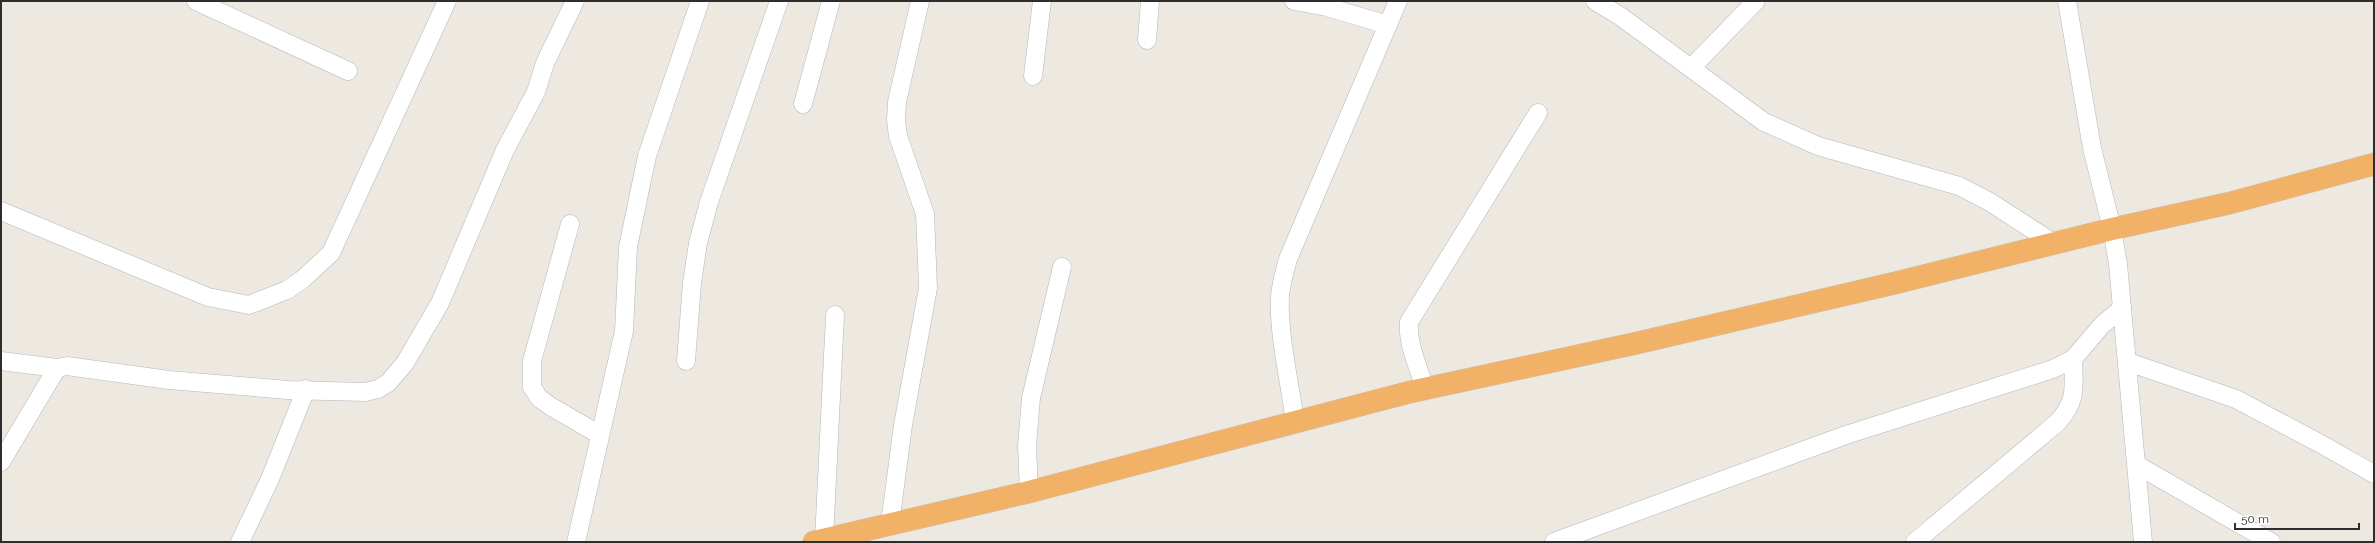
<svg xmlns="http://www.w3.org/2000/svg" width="2375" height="543" font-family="Raleway,sans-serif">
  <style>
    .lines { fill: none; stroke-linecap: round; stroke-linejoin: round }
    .minor-casing { stroke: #b4b5bf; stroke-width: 19 }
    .highway-casing { stroke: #c8c8c8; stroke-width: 23 }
    .minor { stroke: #fff; stroke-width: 18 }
    .highway { stroke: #f1b167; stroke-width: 22 }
  </style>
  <rect width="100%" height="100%" fill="#ede9e0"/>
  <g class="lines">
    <!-- minor casing -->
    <g class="minor-casing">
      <g id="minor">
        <path d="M196,1L348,71"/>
        <path d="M1294,1L1327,7L1388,25"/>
        <path d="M1595,1L1620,16L1764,122L1818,146L1959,186L1990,202L2055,244"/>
        <path d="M2067,1L2092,148L2112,229L2118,264L2143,542"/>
        <path d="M1147,40L1150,1"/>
        <path d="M1691,68L1756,1"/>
        <path d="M1033,76L1042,1"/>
        <path d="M803,104L831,1"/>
        <path d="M1,211L208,297L249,305L287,290L303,279L331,253L447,1"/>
        <path d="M570,224L532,361V387L539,398L550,406L600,435"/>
        <path d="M1,361L57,368L67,366L169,380L288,390L365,392L378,389L388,383L405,363L440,303L505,150L536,92L545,63L575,1"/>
        <path d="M686,361L692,283L698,243L709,202L779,1"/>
        <path d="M2128,362L2236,399L2319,443L2374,474"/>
        <path d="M1425,389C1419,368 1407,344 1409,322L1538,113"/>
        <path d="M1295,422C1290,383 1278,334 1280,296C1281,283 1285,271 1288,259L1398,1"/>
        <path d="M1,462L57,368"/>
        <path d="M2137,465L2271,542"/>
        <path d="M1029,492L1027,446L1031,398L1062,267"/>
        <path d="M890,524L903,425L928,288L925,214L898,136L896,120L897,102L920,1"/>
        <path d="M824,540L835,315"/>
        <path d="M240,542L270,479L306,389"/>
        <path d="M576,542L624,331L628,247L647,156L700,1"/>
        <path d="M1554,542L1846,435L2053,369L2073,359L2102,325L2122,308"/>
        <path d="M1915,542L2058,422C2077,400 2074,388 2073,359"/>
      </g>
    </g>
    <!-- highway casing -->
    <g class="highway-casing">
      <path id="highway" d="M814,542L1029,492L1410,392L1637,343L1895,283L2112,229L2230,203L2374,164"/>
    </g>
    <!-- minor -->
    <use href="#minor" class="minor"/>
    <!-- highway -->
    <use href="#highway" class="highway"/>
  </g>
  <!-- border -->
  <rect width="2375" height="543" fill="none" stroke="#2d2d2d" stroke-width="4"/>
  <!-- scale -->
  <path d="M2235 523v6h124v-6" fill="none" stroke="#2d2d2d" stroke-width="2"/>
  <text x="2241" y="523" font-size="12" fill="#2d2d2d" stroke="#ffffff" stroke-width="3" paint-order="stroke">50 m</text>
</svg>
